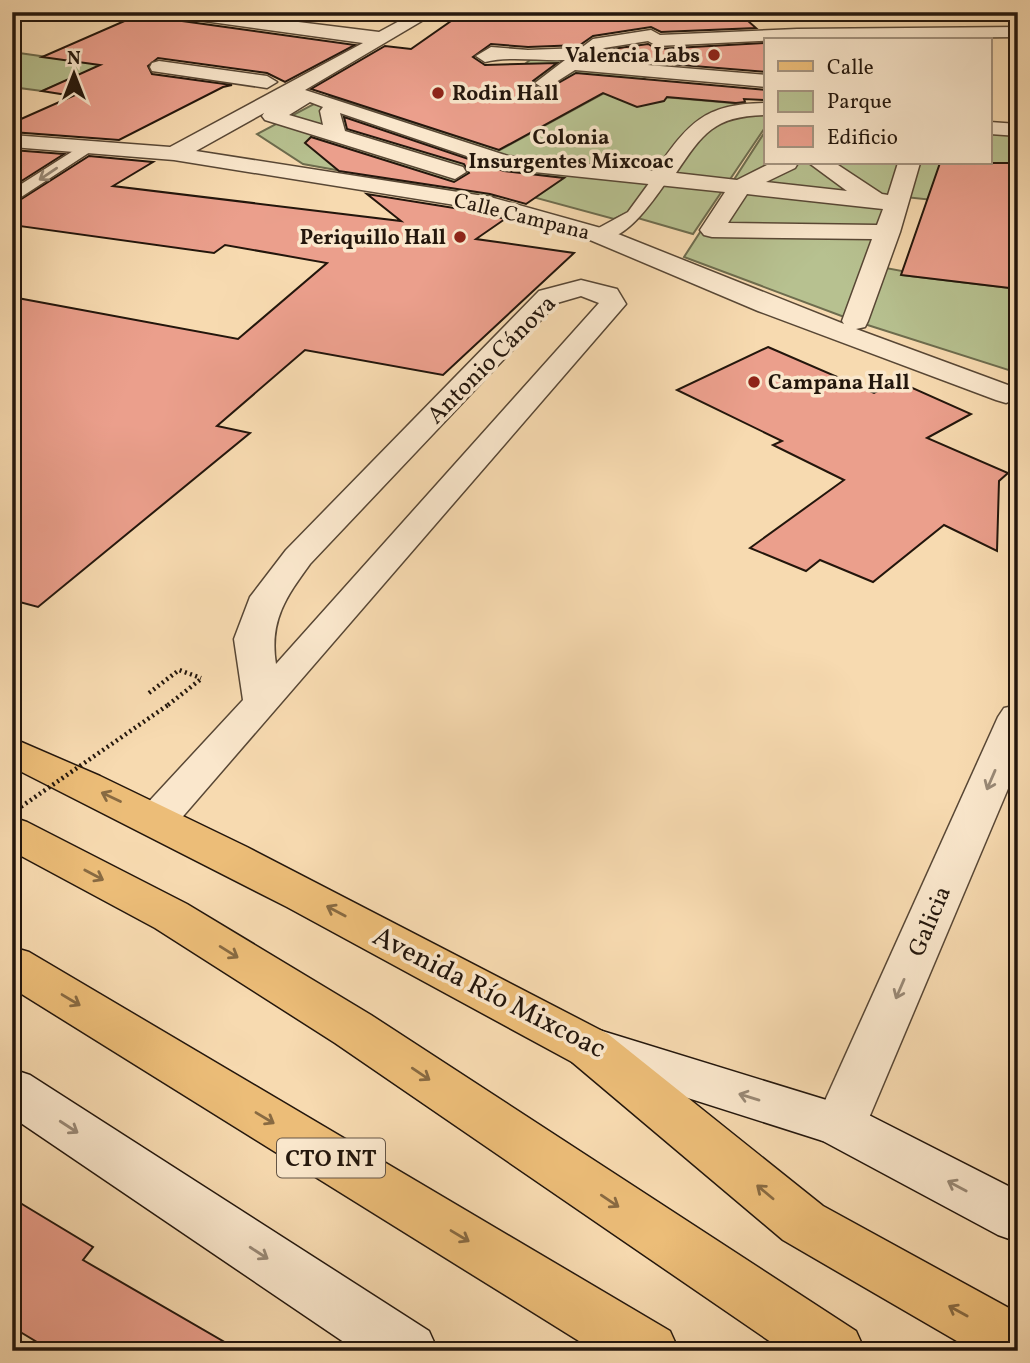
<svg xmlns="http://www.w3.org/2000/svg" width="1030" height="1363" font-family="Vollkorn,serif">
  <style>
    .green { fill: #b7c190; stroke: #6d6c4e; stroke-width: 2 }
    .building { fill: #eb9f8c; stroke: #23160c; stroke-width: 2 }
    .lines { fill: none; stroke-linecap: round; stroke-linejoin: round }
    .lane-casing { stroke: #584735; stroke-width: 3 }
    .street-casing { stroke: #584735; stroke-width: 3 }
    .secondary-casing { stroke: #23160c; stroke-width: 3 }
    .primary-casing { stroke: #23160c; stroke-width: 3 }
    .highway-casing { stroke: #23160c; stroke-width: 3 }
    .path { stroke: #23160c; stroke-width: 4.5; stroke-dasharray: 2 3.5; stroke-linecap: butt }
    .lane { fill: #fae7cc; fill-rule: evenodd }
    .street { fill: #fae7cc; fill-rule: evenodd }
    .secondary { fill: #fae7cc; fill-rule: evenodd }
    .primary { fill: #ecbd78; fill-rule: evenodd }
    .highway { fill: #ecbd78; fill-rule: evenodd }
    .path-bridge { stroke: #23160c; stroke-width: 4.5; stroke-dasharray: 2 3.5; stroke-linecap: butt }
    .oneway { stroke: #998976 }
    .oneway2 { stroke: #886a42 }
    .poi-dot { fill: #8f2418; stroke: #fae7cc; stroke-width: 2.5 }
    .labels { text-anchor: middle; stroke-width: 7; stroke-linejoin: round; paint-order: stroke }
    .far-poi-label { font-size: 21px; font-weight: bold; fill: #23160c; stroke: #fae7cc; text-anchor: end }
    .far-neighbourhood-label { font-size: 21px; font-weight: bold; fill: #23160c; stroke: #fae7cc }
    .far-street-label { font-size: 21px; fill: #23160c; stroke: #fae7cc }
    .shield { fill: #fae7cc; stroke: #645546; stroke-width: 2 }
    .shield-label { font-size: 23px; font-weight: bold; fill: #23160c }
    .street-label { font-size: 24px; fill: #23160c; stroke: #fae7cc }
    .near-street-label { font-size: 28px; fill: #23160c; stroke: #fae7cc }
  </style>
  <rect width="100%" height="100%" fill="#f7dab0"/>
  <filter id="stains"><feTurbulence type="fractalNoise" baseFrequency=".00286" numOctaves="4"/><feColorMatrix values="0 0 0 0 .2 0 0 0 0 .09 0 0 0 0 .02 0 0 0 .5 -.17"/></filter>
  <radialGradient id="worn" r=".72"><stop offset=".6" stop-color="#630" stop-opacity="0"/><stop offset="1" stop-color="#630" stop-opacity=".3"/></radialGradient>
  <!-- green -->
  <g class="green">
    <path d="M12,52L104,65L42,91L12,87Z"/>
    <path d="M579,58L640,66L631,74L646,77L625,91L507,78L530,60Z"/>
    <path d="M606,92L766,106V126L693,234L624,214L614,219L507,190L490,198L303,164L257,134L329,96L500,150Z"/>
    <path d="M990,129L1018,132V209L896,196L870,265L902,271V275L1018,289V373L855,321L684,257L766,130V163H990Z"/>
  </g>
  <!-- building -->
  <g class="building">
    <path d="M145,12H164L175,20L355,45L285,82L267,73L158,58L148,66L152,74L232,85L223,87L119,140L12,132V123L73,96L42,91L100,65L42,57Z"/>
    <path d="M464,12H738L756,28L661,32L651,27L593,36L580,45L528,47L491,44L473,57L485,65L557,63L533,81L534,85L544,91L576,73L766,90V100L744,99L745,102L736,103L667,97L664,101L637,107L603,93L499,150L311,89L385,46L411,49Z"/>
    <path d="M766,43V72L595,58L605,50L648,44L657,49Z"/>
    <path d="M344,117L504,171L564,178L526,204L490,194L339,171L305,143L311,137L454,182L469,173L464,164L347,129Z"/>
    <path d="M12,150L64,154L12,187Z"/>
    <path d="M89,156L153,162L113,186L401,221L367,194L479,212L505,219L476,239L574,253L443,375L305,350L217,426L250,433L38,607L12,600V297L238,339L327,263L225,245L214,253L12,225V205Z"/>
    <path d="M940,163H1018V289L901,275Z"/>
    <path d="M768,347L874,393L897,381L971,414L927,438L1008,473L999,481L997,551L944,525L873,582L820,560L806,571L750,548L844,480L773,445L782,441L677,390Z"/>
    <path d="M12,1198L93,1247L83,1260L240,1351H52L12,1327Z"/>
  </g>
  <g class="lines">
    <!-- lane casing -->
    <g class="lane-casing">
      <g id="lane">
        <path d="M84,144L92,149L90,152L12,203V190Z"/>
        <path d="M661,173L669,178C654,199 624,247 593,239L590,235L593,231L628,212L655,175Z"/>
      </g>
    </g>
    <!-- street casing -->
    <g class="street-casing">
      <g id="street">
        <path d="M167,12H218L379,32L416,12H437L305,90L508,156L655,171C689,123 703,104 766,103V115C714,116 703,133 676,173L737,180L771,163H798L795,168L766,182L847,191L809,163H835L882,194L888,195L898,163H920L900,232L868,321L865,327L856,329L1016,388L1018,398L1006,403L996,400L758,311L590,240L480,209L174,160L12,147V135L170,147L363,43L175,17ZM310,102L323,107L320,111L323,125L289,115ZM264,113L262,116L265,120L455,179L466,172L463,167L345,131L340,113L505,169L725,192L700,230L704,235L712,237L872,239L842,321L844,324L608,230L490,197L196,151ZM747,194L883,209L877,225L728,223Z"/>
        <path d="M1018,27V37L797,39L657,46L648,41L604,48L588,60L766,75V87L575,70L545,89L535,83L565,60C539,61 509,56 485,62L476,56L491,47L528,50L581,48L593,39L651,30L660,35L797,29Z"/>
        <path d="M159,61L267,76L277,82L267,88L152,71L150,67L152,63Z"/>
        <path d="M990,122L1018,124V136L990,134Z"/>
        <path d="M581,280L617,289L626,304L172,829L157,833L142,829L136,819L142,809L243,700L234,639L250,597L286,550L539,291ZM581,296L599,303L276,664C269,621 286,597 310,564L557,303Z"/>
        <path d="M1018,705V765L866,1125L859,1140L840,1147L821,1140L814,1125L998,717L1004,708Z"/>
      </g>
    </g>
    <!-- secondary casing -->
    <g class="secondary-casing">
      <g id="secondary">
        <path d="M599,1030L859,1110L1018,1191V1242L998,1235L823,1141L581,1064L574,1050L581,1036Z"/>
        <path d="M12,1069L30,1075L429,1331L438,1351H357L12,1117Z"/>
      </g>
    </g>
    <!-- primary casing -->
    <g class="primary-casing">
      <path id="primary" d="M12,738L100,776L247,847L608,1034L615,1048L608,1062L590,1068L572,1062L287,907L12,767Z"/>
    </g>
    <!-- highway casing -->
    <g class="highway-casing">
      <g id="highway">
        <path d="M12,817L27,822L187,904L371,1015L856,1331L865,1351H784L335,1043L155,928L12,851Z"/>
        <path d="M12,947L29,952L670,1331L679,1351H595L12,988Z"/>
        <path d="M590,1028L608,1034L823,1206L1018,1313V1351H974L783,1240L572,1062L565,1048L572,1034Z"/>
      </g>
    </g>
    <!-- path -->
    <g class="path">
      <path d="M149,693L179,670L201,678"/>
      <path d="M168,705L201,679"/>
    </g>
    <!-- lane -->
    <use href="#lane" class="lane"/>
    <!-- street -->
    <use href="#street" class="street"/>
    <!-- secondary -->
    <use href="#secondary" class="secondary"/>
    <!-- primary -->
    <use href="#primary" class="primary"/>
    <!-- highway -->
    <use href="#highway" class="highway"/>
    <!-- path-bridge -->
    <path class="path-bridge" d="M12,813L168,705"/>
  </g>
  <!-- one-way arrows -->
  <defs><path id="oneway-shaft" d="M-6 0H5M1.5-3L5.5 0L1.5 3" fill="none" stroke-width="1.6" stroke-linecap="round" stroke-linejoin="round" transform="scale(1.75)"/></defs>
  <g class="oneway">
    <use href="#oneway-shaft" transform="translate(48 174) rotate(146)"/>
    <use href="#oneway-shaft" transform="translate(991 780) rotate(113)"/>
    <use href="#oneway-shaft" transform="translate(900 989) rotate(113)"/>
    <use href="#oneway-shaft" transform="translate(749 1097) rotate(-163)"/>
    <use href="#oneway-shaft" transform="translate(69 1127) rotate(33)"/>
    <use href="#oneway-shaft" transform="translate(957 1186) rotate(-152)"/>
    <use href="#oneway-shaft" transform="translate(259 1253) rotate(33)"/>
  </g>
  <g class="oneway2">
    <use href="#oneway-shaft" transform="translate(111 797) rotate(-155)"/>
    <use href="#oneway-shaft" transform="translate(94 875) rotate(28)"/>
    <use href="#oneway-shaft" transform="translate(336 911) rotate(-152)"/>
    <use href="#oneway-shaft" transform="translate(229 952) rotate(32)"/>
    <use href="#oneway-shaft" transform="translate(71 1000) rotate(31)"/>
    <use href="#oneway-shaft" transform="translate(421 1074) rotate(34)"/>
    <use href="#oneway-shaft" transform="translate(265 1118) rotate(31)"/>
    <use href="#oneway-shaft" transform="translate(765 1192) rotate(-140)"/>
    <use href="#oneway-shaft" transform="translate(610 1201) rotate(34)"/>
    <use href="#oneway-shaft" transform="translate(460 1236) rotate(31)"/>
    <use href="#oneway-shaft" transform="translate(958 1311) rotate(-151)"/>
  </g>
  <!-- markers -->
  <g class="poi-dot">
    <circle cx="714" cy="55" r="7"/>
    <circle cx="438" cy="93" r="7"/>
    <circle cx="460" cy="237" r="7"/>
    <circle cx="754" cy="382" r="7"/>
  </g>
  <g class="labels">
    <!-- far-poi labels -->
    <g class="far-poi-label">
      <text x="700" y="62">Valencia Labs</text>
      <text x="452" y="100" text-anchor="start">Rodin Hall</text>
      <text x="446" y="244">Periquillo Hall</text>
      <text x="768" y="389" text-anchor="start">Campana Hall</text>
    </g>
    <!-- far-neighbourhood labels -->
    <g class="far-neighbourhood-label">
      <text x="571" y="144">Colonia<tspan x="571" dy="24">Insurgentes Mixcoac</tspan></text>
    </g>
    <!-- far-street labels -->
    <g class="far-street-label">
      <text transform="translate(522 216) rotate(14)" y="7">Calle Campana</text>
    </g>
    <!-- shield labels -->
    <rect class="shield" x="277" y="1138.5" width="108" height="39" rx="5"/>
    <g class="shield-label">
      <text x="331" y="1166">CTO INT</text>
    </g>
    <!-- street labels -->
    <g class="street-label">
      <text transform="translate(491 359) rotate(-45)" y="8">Antonio Cánova</text>
      <text transform="translate(929 921) rotate(-67)" y="8">Galicia</text>
    </g>
    <!-- near-street labels -->
    <g class="near-street-label">
      <text transform="translate(490 991) rotate(27)" y="10">Avenida Río Mixcoac</text>
    </g>
  </g>
  <!-- margin -->
  <rect width="1030" height="1363" fill="none" stroke="#f7dab0" stroke-width="42"/>
  <rect x="14" y="14" width="1002" height="1335" fill="none" stroke="#23160c" stroke-width="3.5"/>
  <rect x="21" y="21" width="988" height="1321" fill="none" stroke="#23160c" stroke-width="2"/>
  <!-- legend -->
  <rect x="764" y="38" width="228" height="126" fill="#fae7cc" stroke="#a4937f" stroke-width="2"/>
  <rect x="778" y="61" width="35" height="10" fill="#ecbd78" stroke="#a4937f" stroke-width="2"/>
  <text x="827" y="74" font-size="21" fill="#23160c">Calle</text>
  <rect x="778" y="91" width="35" height="21" fill="#b7c190" stroke="#a4937f" stroke-width="2"/>
  <text x="827" y="108" font-size="21" fill="#23160c">Parque</text>
  <rect x="778" y="126" width="35" height="21" fill="#eb9f8c" stroke="#a4937f" stroke-width="2"/>
  <text x="827" y="144" font-size="21" fill="#23160c">Edificio</text>
  <!-- north arrow -->
  <g transform="translate(74 74)" stroke="#fae7cc" stroke-width="5" paint-order="stroke">
  <path d="M0-5L12 26L0 18L-12 26Z" fill="#23160c"/>
  <text y="-10" font-size="19" font-weight="bold" text-anchor="middle" fill="#23160c">N</text>
  </g>
  <rect width="100%" height="100%" filter="url(#stains)"/>
  <rect width="100%" height="100%" fill="url(#worn)"/>
</svg>
